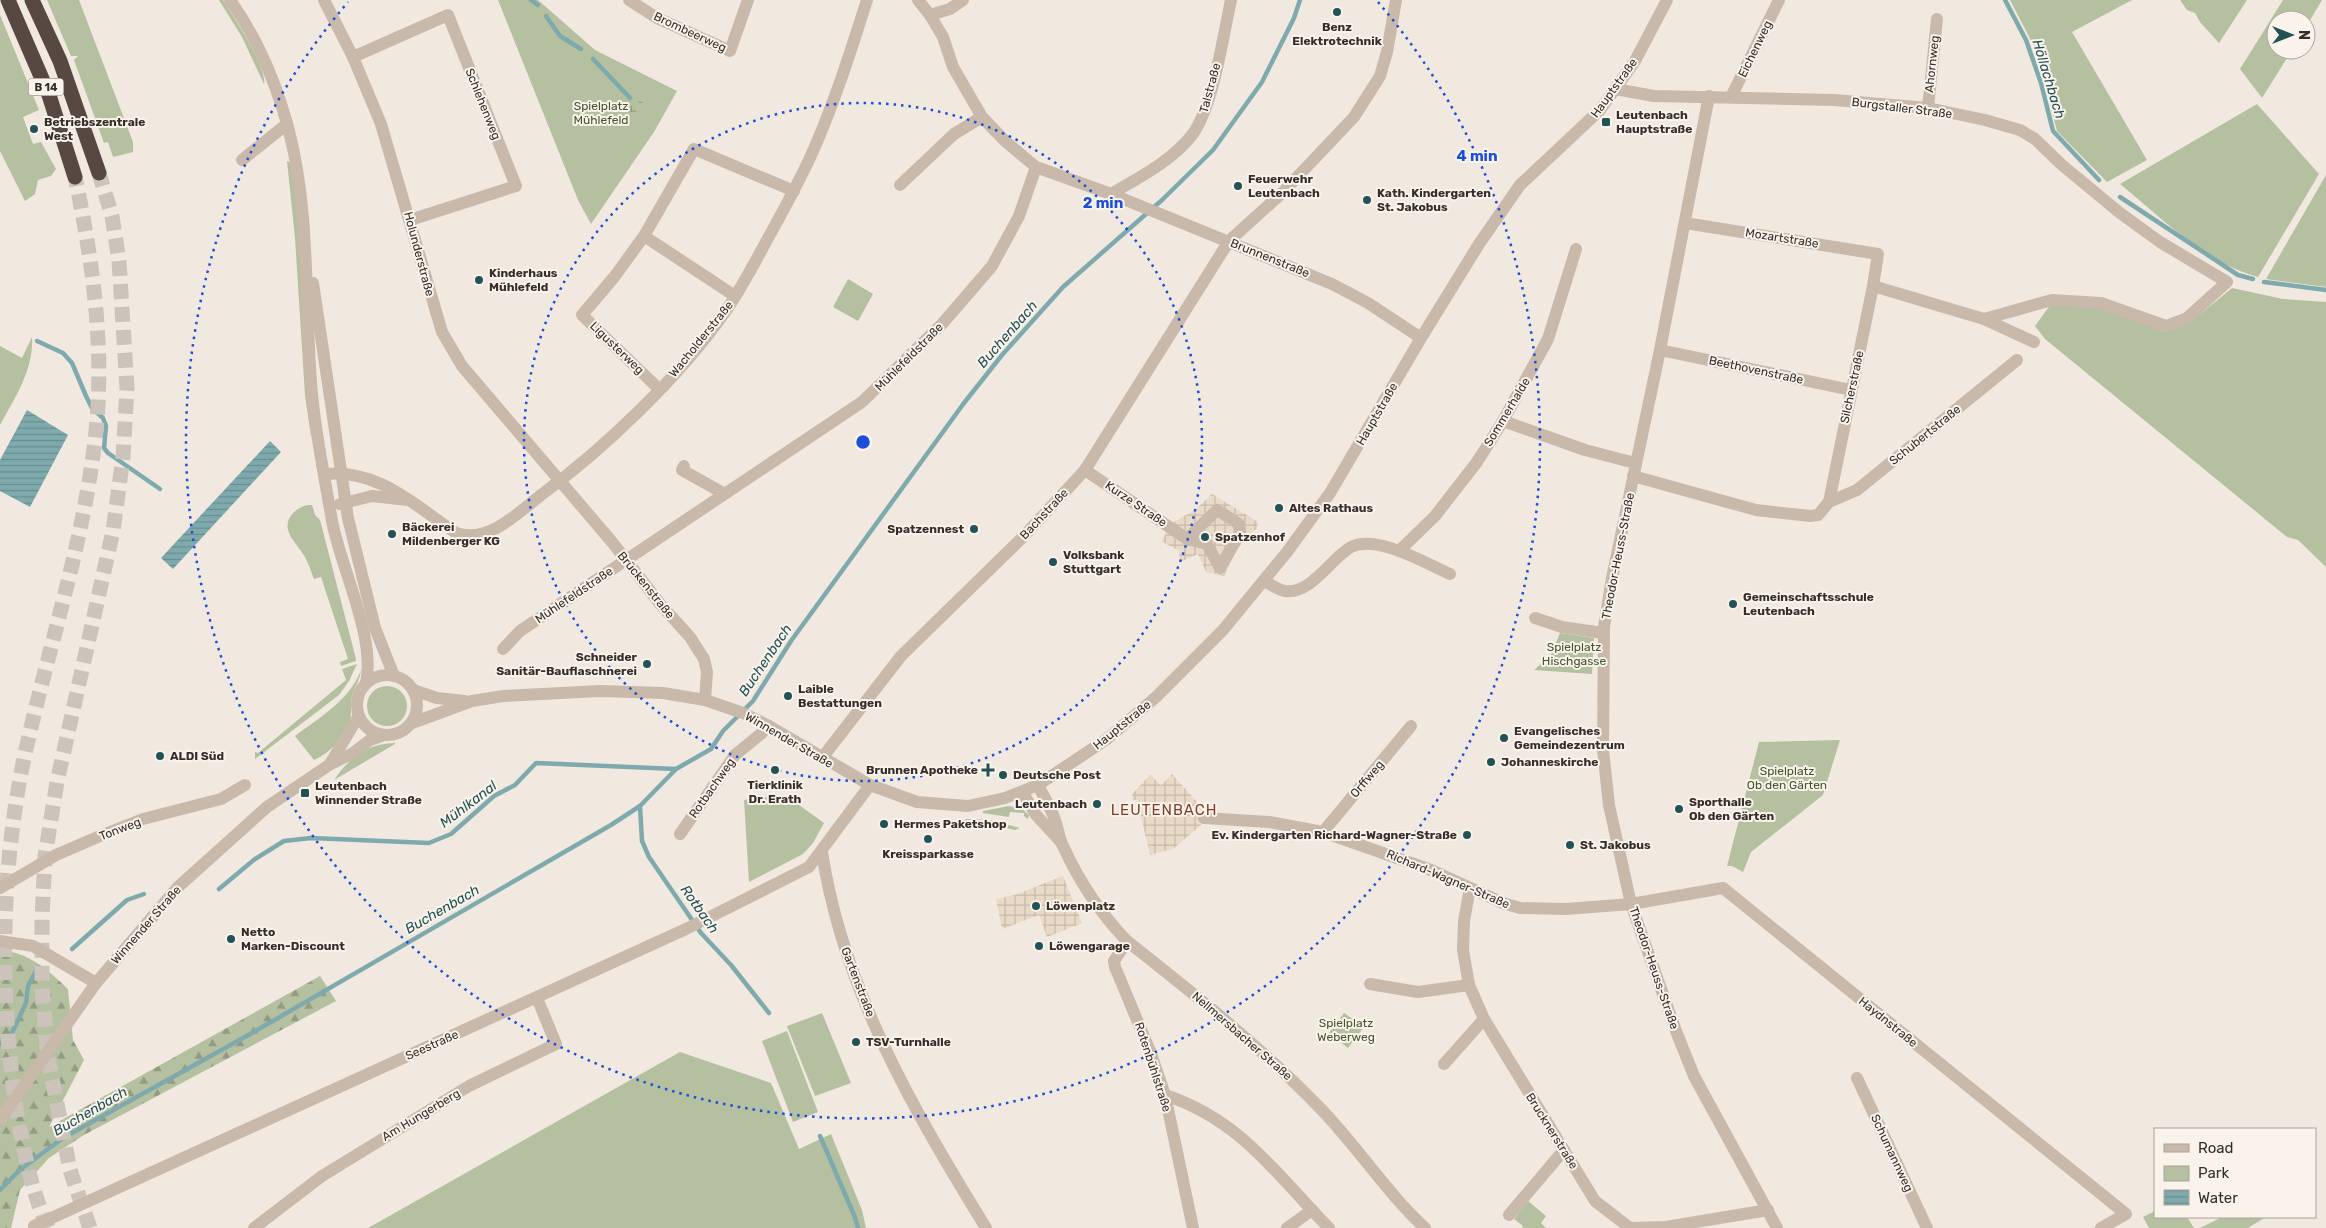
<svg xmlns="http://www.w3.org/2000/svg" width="2326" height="1228" font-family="Rubik,sans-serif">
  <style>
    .green { fill: #b4c09f }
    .forest { fill: url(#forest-firs) }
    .wetland { fill: url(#wetland-marsh) }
    .plaza { fill: url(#plaza-grid) }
    .water { fill: url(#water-rules) }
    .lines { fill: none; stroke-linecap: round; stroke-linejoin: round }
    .stream { stroke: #7faaad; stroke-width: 4.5 }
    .highway-tunnel { stroke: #ccc4bb; stroke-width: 15; stroke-dasharray: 15 8; stroke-linecap: butt }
    .minor { stroke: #c9b9ab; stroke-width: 12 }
    .highway { stroke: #574941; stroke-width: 15 }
    .ring { fill: none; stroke: #1d4ed8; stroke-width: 2.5; stroke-dasharray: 2.5 5 }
    .poi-dot { fill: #225256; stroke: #f9f3eb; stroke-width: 2 }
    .labels { text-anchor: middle; stroke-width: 4; stroke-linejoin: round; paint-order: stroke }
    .shield { fill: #f9f3eb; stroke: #716964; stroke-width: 1 }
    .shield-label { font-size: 11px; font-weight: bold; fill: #372e2a }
    .poi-label { font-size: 12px; font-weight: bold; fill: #372e2a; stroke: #f9f3eb; text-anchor: start }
    .street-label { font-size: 12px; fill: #372e2a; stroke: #f9f3eb }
    .park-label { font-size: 12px; fill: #46542f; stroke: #f9f3eb }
    .water-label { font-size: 14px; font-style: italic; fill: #225256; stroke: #f9f3eb }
    .quarter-label { font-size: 15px; letter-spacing: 1px; fill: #813e28; stroke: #f9f3eb }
    .centre { fill: #1d4ed8; stroke: #f9f3eb; stroke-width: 2.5 }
    .ring-label { font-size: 15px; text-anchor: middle; font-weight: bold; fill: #1d4ed8; stroke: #f9f3eb; stroke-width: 4; stroke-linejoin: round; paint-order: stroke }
  </style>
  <defs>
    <pattern id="forest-firs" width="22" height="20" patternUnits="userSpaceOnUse" patternTransform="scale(1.25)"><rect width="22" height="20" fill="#b4c09f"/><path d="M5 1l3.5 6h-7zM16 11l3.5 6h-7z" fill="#939c82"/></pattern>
    <pattern id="wetland-marsh" width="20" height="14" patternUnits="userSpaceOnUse" patternTransform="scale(1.25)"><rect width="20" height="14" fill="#b4c09f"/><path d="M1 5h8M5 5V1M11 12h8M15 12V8" fill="none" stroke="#939c82"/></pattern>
    <pattern id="plaza-grid" width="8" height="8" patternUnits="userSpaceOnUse" patternTransform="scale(1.25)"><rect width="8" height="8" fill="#e8dac7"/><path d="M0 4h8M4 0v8" fill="none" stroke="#c8bbab"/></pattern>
    <pattern id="water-rules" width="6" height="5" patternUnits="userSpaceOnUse" patternTransform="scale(1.25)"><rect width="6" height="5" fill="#7faaad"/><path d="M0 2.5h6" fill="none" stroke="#698b8d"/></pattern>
  </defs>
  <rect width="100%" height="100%" fill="#f1e9df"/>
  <!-- green -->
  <g class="green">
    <path d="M47,0H79L133,142V152L113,157L108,142L104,143L74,60L78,56H71Z"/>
    <path d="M219,0H223C232,14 268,69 264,84L242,37Z"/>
    <path d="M498,0H538L595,50L677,91L654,132L591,224L578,200Z"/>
    <path d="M2010,0H2132L2072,32L2147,160L2107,182L2057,131L2036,50Z"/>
    <path d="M2180,0H2247L2219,43L2200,22L2195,13L2187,10Z"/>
    <path d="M2283,0H2322L2306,27V20H2276V50H2292L2262,98L2240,69Z"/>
    <path d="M0,15L39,110L23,117L33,144L41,142L56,169L51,176L38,180L35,194L25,201L0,151Z"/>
    <path d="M2257,104L2319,174L2258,277C2205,263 2162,218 2120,184Z"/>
    <path d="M287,161L291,163L297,207L311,437L305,395L295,238Z"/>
    <path d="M2326,175V287L2266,279Z"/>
    <path d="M848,279L873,294L858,321L833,307Z"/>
    <path d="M2232,288L2283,299L2326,302V567L2298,540L2287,537L2045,339L2035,326L2051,304L2099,307L2166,332L2199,315Z"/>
    <path d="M32,337C34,369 15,398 0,425V346L22,358Z"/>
    <path d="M308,505H312L315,515L320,520L356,659V661L341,666L340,662L348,659L321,577L314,579C311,571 308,561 303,554C298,546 290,538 288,530C285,517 297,507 308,505Z"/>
    <path d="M1560,633L1594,638L1592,674L1534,670L1551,655Z"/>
    <path d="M357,664L349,681L339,695L255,759V752L258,753L346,680L342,669Z"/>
    <path d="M361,670C360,680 355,686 352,696C350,704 352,712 350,720C345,738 331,752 314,760L295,736C319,718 350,700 361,670Z"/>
    <circle cx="387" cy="706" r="20"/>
    <path d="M1840,740L1823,795L1751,852L1743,872L1732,866H1727L1759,742Z"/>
    <path d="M395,743V744L334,780C350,757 366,744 395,743Z"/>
    <path d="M785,795L824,823L813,843L803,854L749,882L744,800Z"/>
    <path d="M1009,806L1022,809L1029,815L1028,819L1024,816V813L1010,812L1009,817L983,813V811Z"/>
    <path d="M966,819L990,820L1020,828L1015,830L983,823L962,825V821Z"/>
    <path d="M822,1013L851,1083L815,1096L787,1026Z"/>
    <path d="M1344,1013L1364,1027L1348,1048L1329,1033Z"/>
    <path d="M787,1031L818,1112L793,1122L762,1041Z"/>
    <path d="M680,1052L771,1083L799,1149L831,1134L862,1210L866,1228H368Z"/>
    <path d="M1528,1201L1546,1216L1541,1223L1546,1228H1522L1523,1226L1514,1219Z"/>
    <path d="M2155,1211V1217H2187L2194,1228H2149L2143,1217Z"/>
    <path d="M2222,1217H2263L2264,1218L2248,1228H2200Z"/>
  </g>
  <!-- forest -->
  <path class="forest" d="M0,950C30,953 47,969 68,989L73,1040L84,1060L49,1127L320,976L336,1001L84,1135L49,1158L20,1190L11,1228H0Z"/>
  <!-- wetland -->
  <path class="wetland" d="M636,95H642V108L638,116L626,120L618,113L619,104Z"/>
  <!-- plaza -->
  <g class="plaza">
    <path d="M1212,494L1258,522L1257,529L1250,533L1237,549L1224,576L1206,572L1198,554L1180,562L1179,551L1161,541L1174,522L1196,509Z"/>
    <path d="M1172,774L1205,811L1202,824L1173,849L1150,855L1137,800H1133L1132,794L1150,775L1161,785Z"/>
    <path d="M1063,876L1082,923L1047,937L1039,915L1002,929L996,899L1015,895Z"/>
  </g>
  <!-- water -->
  <g class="water">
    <path d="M27,410L68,435L30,507L0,491V460Z"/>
    <path d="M270,441L281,452L173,569L161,558Z"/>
  </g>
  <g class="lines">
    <!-- stream -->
    <g class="stream">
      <path d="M531,0L538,5"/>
      <path d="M2005,0L2026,40L2041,83L2053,131L2099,180"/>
      <path d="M546,16L560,36L581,49"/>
      <path d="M593,59L630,98"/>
      <path d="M2120,197L2238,275L2253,279"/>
      <path d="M2264,282L2326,290"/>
      <path d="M37,341L63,353L72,363L86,396L92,408L103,418L106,426L104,448L108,453L160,489"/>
      <path d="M640,806L642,841L649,857L701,933L731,965L769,1013"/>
      <path d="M219,889L255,859L284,841L311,838L429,843L451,834L494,796L515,785L536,763L676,769"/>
      <path d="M72,949L127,900L144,894"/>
      <path d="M0,1044L12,1033L26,1003L28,986L38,967"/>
      <path d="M820,1136L854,1215L858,1228"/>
      <path d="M0,1190L21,1169L63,1138L252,1033L611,825L640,806L676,769L711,749L723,731L753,701L791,641L964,403L1002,355L1063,287L1162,200L1213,150L1262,82L1294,18L1300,0"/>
    </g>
    <!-- highway-tunnel -->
    <g class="highway-tunnel">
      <path d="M48,1228C32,1192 24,1153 17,1114C0,1001 0,886 21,773C43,664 80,559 94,448C106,358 94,266 75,177"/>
      <path d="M90,1228L70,1170L48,1058L42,985V919L45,856L57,782L113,531L123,457L127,388L119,261L112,216L99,173"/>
    </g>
    <!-- minor -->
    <g class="minor">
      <path d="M230,0C257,38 277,85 289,131C311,216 304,307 312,394C316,437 325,479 332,521C341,568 376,638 366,683"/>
      <path d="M324,0L353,57L381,124L442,332L462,366L612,542L661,605L690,637L704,659L707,672L705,700"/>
      <path d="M629,0L657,18L730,51L748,0"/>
      <path d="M918,0L930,15L943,37L953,67L982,117L1005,141L1036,167L1111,194L1332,284L1368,303L1421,338"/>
      <path d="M930,15L950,9L963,0"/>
      <path d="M353,57L448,15L516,186L410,220"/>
      <path d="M1615,89L1654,96L1834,100L1928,108L1985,120L2020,130L2035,139L2062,165L2120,213L2160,242L2227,282L2187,318L2166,326L2101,303L2052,300L1984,319"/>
      <path d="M1709,96L1660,350L1612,578L1604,627L1603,750L1609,805L1631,904L1676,1031L1694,1076L1777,1228"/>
      <path d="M1731,97L1779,0"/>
      <path d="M1928,108L1937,19"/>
      <path d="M242,160L287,124"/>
      <path d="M900,185L954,134L982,117"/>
      <path d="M1111,194C1138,178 1172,161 1192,135C1213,107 1223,37 1231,0"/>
      <path d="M644,236L735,296"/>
      <path d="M313,283L348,518L375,628L394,676"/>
      <path d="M1873,286L1984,319L2034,342"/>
      <path d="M1660,350L1851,390"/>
      <path d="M659,389L582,315L615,276L644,236L694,149L794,191"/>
      <path d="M1503,421L1585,450L1635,463"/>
      <path d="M684,466L682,470L723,493"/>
      <path d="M1085,470L1187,539L1207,544L1220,568L1240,533L1239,524L1217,510L1187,539"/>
      <path d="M325,474C379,469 414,505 456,533C488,544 518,513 541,495C605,448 680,376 725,312C741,289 754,264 767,240C782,213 796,187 809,160C833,108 850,53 867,0"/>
      <path d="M1633,476L1756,510L1810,516L1818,515L1829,502L1873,286L1878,254L1685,223"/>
      <path d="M1829,502L1857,490L2017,360"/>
      <path d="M340,504L372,496L408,500"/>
      <path d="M1399,551L1435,516L1477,462L1503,421L1548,339L1576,249"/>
      <path d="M1264,581C1270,584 1278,590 1285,591C1311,595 1332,557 1351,547C1377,534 1427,564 1450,574"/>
      <path d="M1535,618L1562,627L1603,633"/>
      <path d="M503,649L520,631L862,402L942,324L992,266L1019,216L1036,167"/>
      <circle cx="387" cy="705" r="30"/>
      <path d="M413,690L437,698L465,701"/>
      <path d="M412,723L472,701L503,696L600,691L663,693L705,700L743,713L767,725L870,785L917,802L968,806L1005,798L1038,785L1107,739L1156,697L1223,630L1287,552L1330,493L1421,338L1479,244L1520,185L1600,110L1635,61L1667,0"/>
      <path d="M822,758L901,656L1023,537L1085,470L1229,241L1283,192L1354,117L1380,76L1387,52L1396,0"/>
      <path d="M330,764L358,717"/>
      <path d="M1038,785C1044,797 1051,808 1055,820C1058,828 1059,838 1063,846C1079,881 1100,913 1127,941C1194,994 1260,1046 1320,1108C1357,1146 1386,1192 1425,1228"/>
      <path d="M1023,793L1036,815L1061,842"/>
      <path d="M1204,818L1269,822L1323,832L1431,870L1503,903L1520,908L1566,909L1631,904L1723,888L2126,1214L2101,1228"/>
      <path d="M1323,832L1411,726"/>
      <path d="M680,834L735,755L762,733L767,725"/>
      <path d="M822,852C843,990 914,1111 986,1228"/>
      <path d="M0,888L56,855L100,836L143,819L221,799L245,785"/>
      <path d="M1470,888L1464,921L1463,950L1469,985L1484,1019L1595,1201L1630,1228L1666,1227L1768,1210"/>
      <path d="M0,941L33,946L96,983"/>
      <path d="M1127,941L1114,961L1115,967L1150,1051L1165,1095L1193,1228"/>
      <path d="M1370,984L1418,992L1469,985"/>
      <path d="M1444,1064L1484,1019"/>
      <path d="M1857,1078L1927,1228"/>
      <path d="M1165,1095C1241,1120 1276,1174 1329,1228"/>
      <path d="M0,1120L96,983L178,887L267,807L329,765L353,753L370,740L381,736"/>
      <path d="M1509,1215L1564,1150"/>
      <path d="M34,1228V1226L686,929L809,867L870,785"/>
      <path d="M254,1228L322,1176L469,1086L556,1044L537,998"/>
      <path d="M1287,1228L1312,1210"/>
    </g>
    <!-- highway -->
    <g class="highway">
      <path d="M8,0L49,95L75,177"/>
      <path d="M32,0L60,61L99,173"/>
    </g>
  </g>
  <!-- distance rings -->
  <g class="ring">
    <circle cx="863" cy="442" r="339"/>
    <path d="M1378 2A677 677 0 1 1 348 2"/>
  </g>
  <!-- markers -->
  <g class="poi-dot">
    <circle cx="1337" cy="12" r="5"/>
    <rect x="1601" y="117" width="10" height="10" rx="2.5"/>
    <circle cx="34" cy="129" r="5"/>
    <circle cx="1238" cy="186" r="5"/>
    <circle cx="1367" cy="200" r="5"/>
    <circle cx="479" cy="280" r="5"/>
    <circle cx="1279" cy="508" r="5"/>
    <circle cx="974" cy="529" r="5"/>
    <circle cx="392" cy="534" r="5"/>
    <circle cx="1205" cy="537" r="5"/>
    <circle cx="1053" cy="562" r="5"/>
    <circle cx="1733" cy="604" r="5"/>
    <circle cx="647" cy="664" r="5"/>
    <circle cx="788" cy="696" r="5"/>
    <circle cx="1504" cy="738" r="5"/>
    <circle cx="160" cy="756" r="5"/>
    <circle cx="1491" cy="762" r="5"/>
    <circle cx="775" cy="770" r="5"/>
    <path d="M985.5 762.5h5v5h5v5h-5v5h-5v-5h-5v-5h5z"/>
    <circle cx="1003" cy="775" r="5"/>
    <rect x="300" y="788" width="10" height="10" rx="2.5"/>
    <circle cx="1097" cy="804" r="5"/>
    <circle cx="1679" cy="809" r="5"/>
    <circle cx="884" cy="824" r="5"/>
    <circle cx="1467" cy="835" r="5"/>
    <circle cx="928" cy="839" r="5"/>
    <circle cx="1570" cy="845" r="5"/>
    <circle cx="1036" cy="906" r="5"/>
    <circle cx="231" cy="939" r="5"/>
    <circle cx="1039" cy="946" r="5"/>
    <circle cx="856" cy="1042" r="5"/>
  </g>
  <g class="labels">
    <!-- shield labels -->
    <rect class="shield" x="28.5" y="78.5" width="35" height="17" rx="4"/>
    <g class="shield-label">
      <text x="46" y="91">B 14</text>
    </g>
    <!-- poi labels -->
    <g class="poi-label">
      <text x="1337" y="31" text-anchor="middle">Benz<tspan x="1337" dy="14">Elektrotechnik</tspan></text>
      <text x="1616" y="119">Leutenbach<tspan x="1616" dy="14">Hauptstraße</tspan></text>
      <text x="44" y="126">Betriebszentrale<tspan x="44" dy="14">West</tspan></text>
      <text x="1248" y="183">Feuerwehr<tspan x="1248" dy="14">Leutenbach</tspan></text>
      <text x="1377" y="197">Kath. Kindergarten<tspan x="1377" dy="14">St. Jakobus</tspan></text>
      <text x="489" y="277">Kinderhaus<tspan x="489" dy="14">Mühlefeld</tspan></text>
      <text x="1289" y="512">Altes Rathaus</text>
      <text x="402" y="531">Bäckerei<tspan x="402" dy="14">Mildenberger KG</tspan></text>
      <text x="964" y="533" text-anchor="end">Spatzennest</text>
      <text x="1215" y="541">Spatzenhof</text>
      <text x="1063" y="559">Volksbank<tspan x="1063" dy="14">Stuttgart</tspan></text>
      <text x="1743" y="601">Gemeinschaftsschule<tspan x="1743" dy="14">Leutenbach</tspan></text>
      <text x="637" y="661" text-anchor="end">Schneider<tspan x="637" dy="14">Sanitär-Bauflaschnerei</tspan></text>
      <text x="798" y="693">Laible<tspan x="798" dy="14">Bestattungen</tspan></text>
      <text x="1514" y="735">Evangelisches<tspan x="1514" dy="14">Gemeindezentrum</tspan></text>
      <text x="170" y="760">ALDI Süd</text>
      <text x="1501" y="766">Johanneskirche</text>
      <text x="978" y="774" text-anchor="end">Brunnen Apotheke</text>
      <text x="1013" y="779">Deutsche Post</text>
      <text x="775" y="789" text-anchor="middle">Tierklinik<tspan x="775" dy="14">Dr. Erath</tspan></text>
      <text x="315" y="790">Leutenbach<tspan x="315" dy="14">Winnender Straße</tspan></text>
      <text x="1689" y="806">Sporthalle<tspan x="1689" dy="14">Ob den Gärten</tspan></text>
      <text x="1087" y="808" text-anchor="end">Leutenbach</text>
      <text x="894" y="828">Hermes Paketshop</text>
      <text x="1457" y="839" text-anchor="end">Ev. Kindergarten Richard-Wagner-Straße</text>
      <text x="1580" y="849">St. Jakobus</text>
      <text x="928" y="858" text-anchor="middle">Kreissparkasse</text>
      <text x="1046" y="910">Löwenplatz</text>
      <text x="241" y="936">Netto<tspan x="241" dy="14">Marken-Discount</tspan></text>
      <text x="1049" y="950">Löwengarage</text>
      <text x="866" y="1046">TSV-Turnhalle</text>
    </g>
    <!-- street labels -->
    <g class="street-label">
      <text transform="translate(690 32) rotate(25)" y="4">Brombeerweg</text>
      <text transform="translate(1755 49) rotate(-64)" y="4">Eichenweg</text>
      <text transform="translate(1932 64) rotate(-84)" y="4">Ahornweg</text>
      <text transform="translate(1210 88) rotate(-75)" y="4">Talstraße</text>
      <text transform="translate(1614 88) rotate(-54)" y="4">Hauptstraße</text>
      <text transform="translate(483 104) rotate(68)" y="4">Schlehenweg</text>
      <text transform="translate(1902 108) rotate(7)" y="4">Burgstaller Straße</text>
      <text transform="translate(1782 238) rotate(9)" y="4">Mozartstraße</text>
      <text transform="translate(419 254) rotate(75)" y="4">Holunderstraße</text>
      <text transform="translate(1270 258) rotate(22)" y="4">Brunnenstraße</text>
      <text transform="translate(701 339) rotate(-51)" y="4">Wacholderstraße</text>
      <text transform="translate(617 348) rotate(44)" y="4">Ligusterweg</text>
      <text transform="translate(909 357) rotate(-45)" y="4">Mühlefeldstraße</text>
      <text transform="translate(1756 370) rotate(12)" y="4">Beethovenstraße</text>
      <text transform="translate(1852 387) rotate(-78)" y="4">Silcherstraße</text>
      <text transform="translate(1507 412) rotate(-59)" y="4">Sommerhalde</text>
      <text transform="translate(1377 414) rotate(-60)" y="4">Hauptstraße</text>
      <text transform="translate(1925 435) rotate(-39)" y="4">Schubertstraße</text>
      <text transform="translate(1136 504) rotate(34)" y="4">Kurze Straße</text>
      <text transform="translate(1044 514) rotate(-47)" y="4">Bachstraße</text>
      <text transform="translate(1618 556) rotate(-79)" y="4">Theodor-Heuss-Straße</text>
      <text transform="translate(646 585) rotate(51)" y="4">Brückenstraße</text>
      <text transform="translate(574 595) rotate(-34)" y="4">Mühlefeldstraße</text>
      <text transform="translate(1122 725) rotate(-39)" y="4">Hauptstraße</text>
      <text transform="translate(789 740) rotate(30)" y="4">Winnender Straße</text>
      <text transform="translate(1367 779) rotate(-50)" y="4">Orffweg</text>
      <text transform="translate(712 788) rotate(-55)" y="4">Rotbachweg</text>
      <text transform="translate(120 829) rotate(-21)" y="4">Tonweg</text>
      <text transform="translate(1448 879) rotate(23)" y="4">Richard-Wagner-Straße</text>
      <text transform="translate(146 925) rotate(-49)" y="4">Winnender Straße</text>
      <text transform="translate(1654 968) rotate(71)" y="4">Theodor-Heuss-Straße</text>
      <text transform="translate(858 982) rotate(69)" y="4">Gartenstraße</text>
      <text transform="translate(1888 1022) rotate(39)" y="4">Haydnstraße</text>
      <text transform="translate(1242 1036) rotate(41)" y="4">Nellmersbacher Straße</text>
      <text transform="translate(432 1045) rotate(-24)" y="4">Seestraße</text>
      <text transform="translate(1153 1067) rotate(72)" y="4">Rotenbühlstraße</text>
      <text transform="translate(421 1115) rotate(-31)" y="4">Am Hungerberg</text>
      <text transform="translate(1552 1131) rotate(58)" y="4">Brucknerstraße</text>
      <text transform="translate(1892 1153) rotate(65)" y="4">Schumannweg</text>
    </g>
    <!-- park labels -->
    <g class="park-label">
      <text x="601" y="110">Spielplatz<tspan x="601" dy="14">Mühlefeld</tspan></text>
      <text x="1574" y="651">Spielplatz<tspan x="1574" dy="14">Hischgasse</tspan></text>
      <text x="1787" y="775">Spielplatz<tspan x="1787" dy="14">Ob den Gärten</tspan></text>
      <text x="1346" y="1027">Spielplatz<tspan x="1346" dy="14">Weberweg</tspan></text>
    </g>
    <!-- water labels -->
    <g class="water-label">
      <text transform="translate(2049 79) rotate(73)" y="5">Höllachbach</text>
      <text transform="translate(1007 334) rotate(-49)" y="5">Buchenbach</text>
      <text transform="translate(765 660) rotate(-56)" y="5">Buchenbach</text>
      <text transform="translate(468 804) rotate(-37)" y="5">Mühlkanal</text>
      <text transform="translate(442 909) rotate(-30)" y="5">Buchenbach</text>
      <text transform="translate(700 909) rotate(55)" y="5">Rotbach</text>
      <text transform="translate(90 1111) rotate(-30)" y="5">Buchenbach</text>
    </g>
    <!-- quarter labels -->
    <g class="quarter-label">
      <text x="1164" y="815">LEUTENBACH</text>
    </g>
  </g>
  <circle cx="863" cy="442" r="8" class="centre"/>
  <g class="ring-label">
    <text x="1477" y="161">4 min</text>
    <text x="1103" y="208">2 min</text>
  </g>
  <!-- legend -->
  <rect x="2154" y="1128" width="162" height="90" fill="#f9f3eb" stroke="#aba49e"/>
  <rect x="2164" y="1144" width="25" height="8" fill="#c9b9ab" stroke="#aba49e"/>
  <text x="2198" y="1153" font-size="15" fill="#372e2a">Road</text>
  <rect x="2164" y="1166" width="25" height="15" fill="#b4c09f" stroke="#aba49e"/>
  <text x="2198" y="1178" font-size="15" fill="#372e2a">Park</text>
  <rect x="2164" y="1190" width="25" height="15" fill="url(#water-rules)" stroke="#aba49e"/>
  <text x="2198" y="1203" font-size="15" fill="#372e2a">Water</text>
  <!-- north arrow -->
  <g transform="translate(2291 35) rotate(90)"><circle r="24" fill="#f9f3eb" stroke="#aba49e"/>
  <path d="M0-4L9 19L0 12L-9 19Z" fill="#225256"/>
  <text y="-8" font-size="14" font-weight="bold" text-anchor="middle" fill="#372e2a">N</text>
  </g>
</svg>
